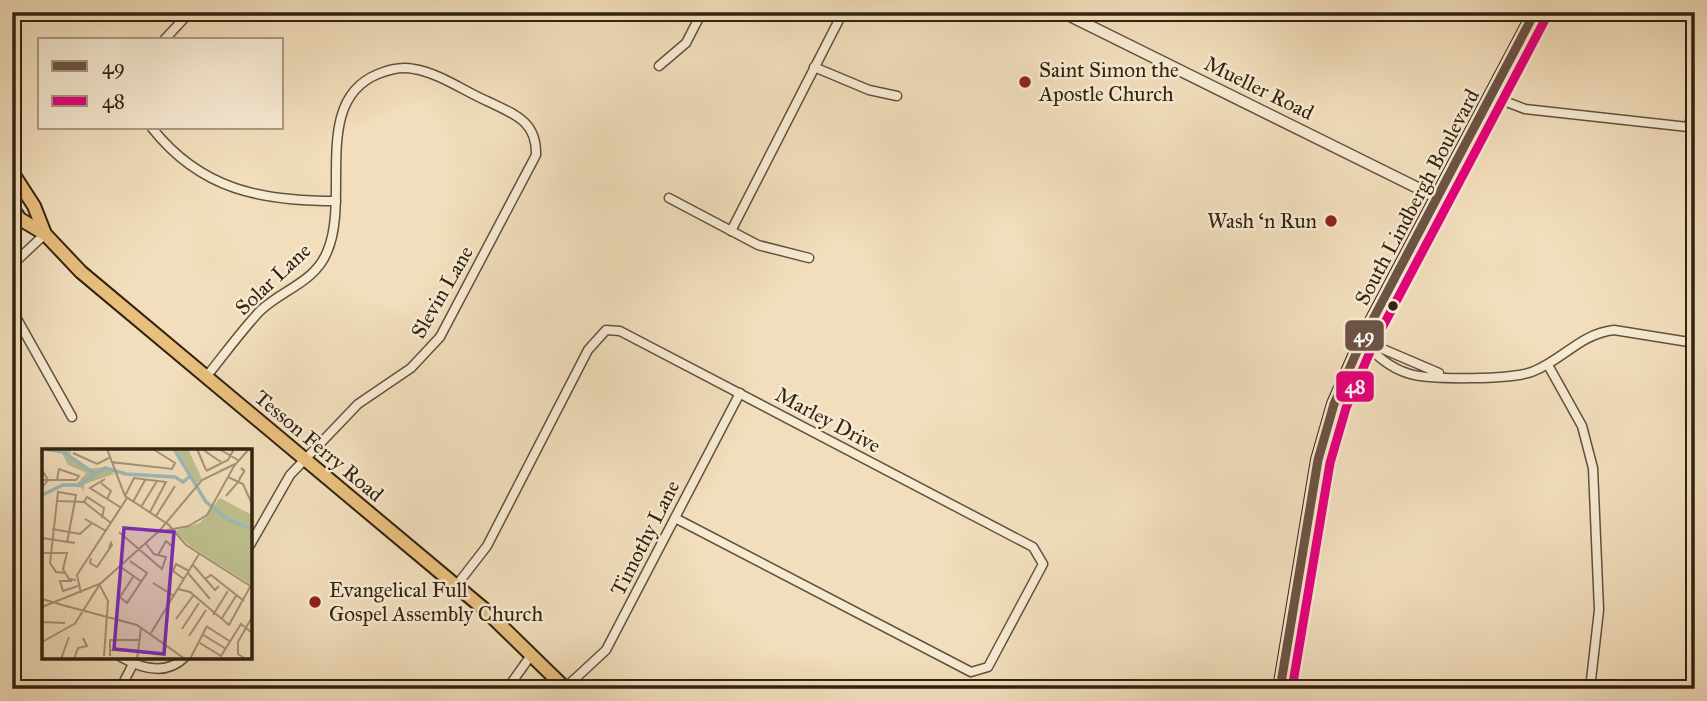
<svg xmlns="http://www.w3.org/2000/svg" width="1707" height="701" font-family="'IM FELL Great Primer',serif">
  <style>
    .lines { fill: none; stroke-linecap: round; stroke-linejoin: round }
    .minor-casing { stroke: #61523b; stroke-width: 11 }
    .tertiary-casing { stroke: #61523b; stroke-width: 13 }
    .primary-casing { stroke: #312310; stroke-width: 16 }
    .minor { stroke: #f7ead3; stroke-width: 8 }
    .tertiary { stroke: #f7ead3; stroke-width: 10 }
    .primary { stroke: #e9bf7e; stroke-width: 12 }
    .bus-1-casing { stroke: #f7ead3; stroke-width: 14 }
    .bus-2-casing { stroke: #f7ead3; stroke-width: 14 }
    .bus-1 { stroke: #6c5345; stroke-width: 9 }
    .bus-2 { stroke: #e5007d; stroke-width: 9 }
    .poi-dot { fill: #8f2418; stroke: #f7ead3; stroke-width: 2.5 }
    .bus-dot { fill: #312310; stroke: #f7ead3; stroke-width: 2.5 }
    .labels { text-anchor: middle; stroke-width: 5; stroke-linejoin: round; paint-order: stroke }
    .poi-label { font-size: 21px; fill: #312310; stroke: #f7ead3; text-anchor: start }
    .street-label { font-size: 21px; fill: #312310; stroke: #f7ead3 }
    .inset-river { fill: none; stroke: #9fb9bb; stroke-width: 3.5 }
    .inset-road { fill: none; stroke: #a59377; stroke-width: 2 }
    .view { fill: #7b2cbf; fill-opacity: 0.15; stroke: #7b2cbf; stroke-width: 3.5 }
    .inset-edge { fill: none; stroke: #312310; stroke-width: 3.5 }
    .line-badge { stroke: #f7ead3; stroke-width: 2.5 }
    .badge-label { font-size: 19px; text-anchor: middle; font-weight: bold; fill: #fff }
  </style>
  <rect width="100%" height="100%" fill="#f2debc"/>
  <filter id="stains"><feTurbulence type="fractalNoise" baseFrequency=".00286" numOctaves="4"/><feColorMatrix values="0 0 0 0 .2 0 0 0 0 .09 0 0 0 0 .02 0 0 0 .5 -.17"/></filter>
  <radialGradient id="worn" r=".72"><stop offset=".6" stop-color="#630" stop-opacity="0"/><stop offset="1" stop-color="#630" stop-opacity=".3"/></radialGradient>
  <g class="lines">
    <!-- minor casing -->
    <g class="minor-casing">
      <g id="minor">
        <path d="M164,40L190,12"/>
        <path d="M659,66L686,43L702,12"/>
        <path d="M814,67L869,90L897,96"/>
        <path d="M1491,96L1525,109L1688,127L1695,131"/>
        <path d="M1688,127L1695,106"/>
        <path d="M152,128C201,190 261,201 336,201"/>
        <path d="M669,198L758,245L809,258"/>
        <path d="M731,231L843,12"/>
        <path d="M12,265L45,234"/>
        <path d="M12,310L72,417"/>
        <path d="M1362,340C1376,355 1389,368 1410,374C1431,380 1514,380 1534,371C1564,359 1580,334 1614,330L1695,343"/>
        <path d="M1364,341L1439,373"/>
        <path d="M1548,365L1582,426L1593,468L1599,610L1590,689"/>
        <path d="M206,377C224,355 241,331 260,311C282,290 315,282 327,252C351,198 311,101 378,74C390,69 401,66 414,69C439,73 464,91 487,101C514,114 537,121 536,155L440,337L411,368L358,404L290,475L250,545"/>
        <path d="M456,586L487,546L588,350L606,330L620,331L1033,547L1043,564L988,667L971,672L675,518"/>
        <path d="M121,657C142,669 166,676 185,657"/>
        <path d="M565,688L606,650L740,393"/>
        <path d="M120,689L133,664"/>
        <path d="M507,689L532,654"/>
      </g>
    </g>
    <!-- tertiary casing -->
    <g class="tertiary-casing">
      <path id="tertiary" d="M1062,12L1438,198"/>
    </g>
    <!-- primary casing -->
    <g class="primary-casing">
      <g id="primary">
        <path d="M12,172L34,206L45,234L81,272L484,609L566,689"/>
        <path d="M12,208L20,219L45,234"/>
        <path d="M1280,689L1318,460L1334,404L1362,340L1535,12"/>
      </g>
    </g>
    <!-- minor -->
    <use href="#minor" class="minor"/>
    <!-- tertiary -->
    <use href="#tertiary" class="tertiary"/>
    <!-- primary -->
    <use href="#primary" class="primary"/>
    <!-- bus-1 casing -->
    <g class="bus-1-casing">
      <path id="bus-1" d="M1280,689L1318,460L1334,404L1362,340L1535,12"/>
    </g>
    <!-- bus-2 casing -->
    <g class="bus-2-casing">
      <path id="bus-2" d="M1292,689L1330,463L1346,408L1373,345L1546,18"/>
    </g>
    <!-- bus-1 -->
    <use href="#bus-1" class="bus-1"/>
    <!-- bus-2 -->
    <use href="#bus-2" class="bus-2"/>
  </g>
  <!-- markers -->
  <g class="poi-dot">
    <circle cx="1025" cy="82" r="7"/>
    <circle cx="1331" cy="221" r="7"/>
    <circle cx="315" cy="602" r="7"/>
  </g>
  <circle class="bus-dot" cx="1393" cy="306" r="6"/>
  <g class="labels">
    <!-- poi labels -->
    <g class="poi-label">
      <text x="1039" y="77">Saint Simon the<tspan x="1039" dy="24">Apostle Church</tspan></text>
      <text x="1317" y="228" text-anchor="end">Wash ‘n Run</text>
      <text x="329" y="597">Evangelical Full<tspan x="329" dy="24">Gospel Assembly Church</tspan></text>
    </g>
    <!-- street labels -->
    <g class="street-label">
      <text transform="translate(1259 88) rotate(26)" y="7">Mueller Road</text>
      <text transform="translate(1417 197) rotate(-62)" y="7">South Lindbergh Boulevard</text>
      <text transform="translate(273 279) rotate(-43)" y="7">Solar Lane</text>
      <text transform="translate(442 292) rotate(-60)" y="7">Slevin Lane</text>
      <text transform="translate(828 420) rotate(28)" y="7">Marley Drive</text>
      <text transform="translate(319 446) rotate(40)" y="7">Tesson Ferry Road</text>
      <text transform="translate(645 538) rotate(-63)" y="7">Timothy Lane</text>
    </g>
  </g>
  <!-- overview -->
  <g transform="translate(42 449)">
    <rect width="210" height="210" fill="#f2debc"/>
    <path d="M0,0L29,1L28,8L44,20L63,18L72,25L43,35L41,44L40,39L33,37L44,24L26,16L20,4Z" fill="#bec08e"/>
    <path d="M134,0H146L160,30L154,35ZM178,49L210,66V136L148,97L133,82L158,74Z" fill="#bec08e"/>
    <path class="inset-river" d="M3,0L21,3L52,24M132,0L164,53L187,71L210,80M0,46L21,36H37L63,19L84,25L133,28L141,33L147,28"/>
    <path class="inset-road" d="M65,0L83,47L127,76L144,96L210,138M155,0L164,21M160,0L179,13M177,0L196,11M31,4L55,15L67,9M69,13L130,20L133,14L111,0M0,21L6,31L0,39M164,22L186,11L192,0M186,28L201,35L210,55M63,30L48,39L78,58M0,31H34L37,27L17,20L15,31M59,34L69,42L65,50M83,47L92,29L124,33L108,63M184,47L197,32L198,29L202,23V21L199,19L202,22M16,52L42,53L45,48L62,59L60,69M42,53L69,74M91,53L103,31M99,58L115,32M114,67L133,37M43,70L64,82M145,78L165,66L192,17L207,0M10,80L38,85L50,74M118,81L160,31L193,15M77,83L120,120L124,108L112,105L104,95M0,89L33,94M0,104H25L21,120L27,130L34,131M116,106L124,92L132,99M49,109L48,114L55,118L70,96L69,94L67,99M88,112L105,124L85,154L78,148L91,128M151,116L173,141L177,137M80,119L100,133M23,124L14,123L8,114L16,43L34,46L25,94M146,124L168,150M142,130L131,122L134,115L147,122M163,130L169,126L202,152M30,132H18L21,142L36,137M111,134L132,147M136,140L148,143L187,176L208,138M39,144L35,126L85,49M0,150L27,158M24,157L95,176L143,210M0,158L57,135L66,152L62,207M171,166L186,142M180,169L194,147M134,170L151,147M0,173L23,174M32,176L58,135L116,83L147,77M164,177L189,193M140,180L157,154M109,184L157,105M160,185L184,200M147,187L164,161M0,193L34,174M158,194L179,207L199,175L210,184M67,201L97,202M68,207V191H97M19,210L27,188M32,210L36,199L45,197L41,189M95,210L99,179M148,210L165,177M204,210L196,205V193L210,168"/>
    <path class="view" d="M82,79L132,83L122,205L72,200Z"/>
    <rect width="210" height="210" class="inset-edge"/>
  </g>
  <g class="line-badge">
    <rect x="1344" y="319" width="41" height="33" rx="7" fill="#6c5345"/>
    <rect x="1335" y="370" width="40" height="33" rx="7" fill="#e5007d"/>
  </g>
  <g class="badge-label">
    <text x="1364" y="342">49</text>
    <text x="1355" y="393">48</text>
  </g>
  <!-- margin -->
  <rect width="1707" height="701" fill="none" stroke="#f2debc" stroke-width="42"/>
  <rect x="14" y="14" width="1679" height="673" fill="none" stroke="#312310" stroke-width="3.5"/>
  <rect x="21" y="21" width="1665" height="659" fill="none" stroke="#312310" stroke-width="2"/>
  <!-- legend -->
  <rect x="38" y="38" width="245" height="91" fill="#f7ead3" stroke="#a89a85" stroke-width="2"/>
  <rect x="52" y="61" width="35" height="10" fill="#6c5345" stroke="#a89a85" stroke-width="2"/>
  <text x="102" y="74" font-size="21" fill="#312310">49</text>
  <rect x="52" y="96" width="35" height="10" fill="#e5007d" stroke="#a89a85" stroke-width="2"/>
  <text x="102" y="108" font-size="21" fill="#312310">48</text>
  <rect width="100%" height="100%" filter="url(#stains)"/>
  <rect width="100%" height="100%" fill="url(#worn)"/>
</svg>
